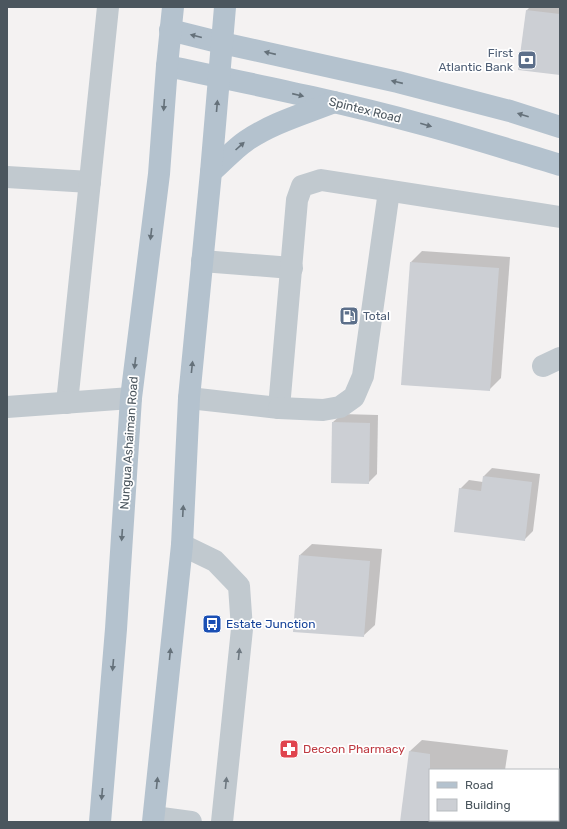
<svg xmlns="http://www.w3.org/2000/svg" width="567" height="829" font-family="Rubik,sans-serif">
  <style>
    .shadow { fill: #0003 }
    .building { fill: #cccfd4 }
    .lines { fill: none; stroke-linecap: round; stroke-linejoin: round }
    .minor { stroke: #c1c9cf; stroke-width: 22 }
    .major { stroke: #b4c2ce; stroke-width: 22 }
    .oneway { fill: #65717a }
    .oneway2 { fill: #6e7880 }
    .labels { text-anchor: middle; stroke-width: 3.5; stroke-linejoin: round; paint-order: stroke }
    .service-label { font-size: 12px; fill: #4e5e75; stroke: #fff; text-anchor: end }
    .street-label { font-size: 12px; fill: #4b565e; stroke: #fff }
    .transit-label { font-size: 12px; fill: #164399; stroke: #fff; text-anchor: start }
    .health-label { font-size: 12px; fill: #be3a42; stroke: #fff; text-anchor: start }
  </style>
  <rect width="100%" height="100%" fill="#f4f2f2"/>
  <!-- shadow -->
  <g class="shadow">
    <path d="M530,7H560V74L520,69L527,10Z"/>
    <path d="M422,251L510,257L501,378L489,390L411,262Z"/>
    <path d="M342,414L378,415L377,474L368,483L333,422Z"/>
    <path d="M492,468L540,474L533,531L524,540L460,489L469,480L483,482L484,476Z"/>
    <path d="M312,544L382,549L375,625L363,636L300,555Z"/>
    <path d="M422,740L508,750L505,770H430V820H495L493,822H401L410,751Z"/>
  </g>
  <!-- building -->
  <g class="building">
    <path d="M526,10L560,14V75L518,70Z"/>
    <path d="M410,262L499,268L490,391L401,385Z"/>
    <path d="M332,422L370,423L369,484L331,483Z"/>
    <path d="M483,476L532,482L525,541L454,532L459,488L481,491Z"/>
    <path d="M299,555L370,561L364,637L293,632Z"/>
    <path d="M409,751L430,754V822H400Z"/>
  </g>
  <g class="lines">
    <!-- minor -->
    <g class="minor">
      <path d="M7,177L90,182"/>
      <path d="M202,261L292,268"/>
      <path d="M543,366L560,358"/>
      <path d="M189,398L279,408L297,200L302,186L321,180L560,217"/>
      <path d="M67,403L108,7"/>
      <path d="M7,407L131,398"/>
      <path d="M279,408L323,410L340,407L354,397L363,376L389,191"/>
      <path d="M182,545L215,561L239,586L242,629L222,822"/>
      <path d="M154,817L191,822"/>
    </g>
    <!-- major -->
    <g class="major">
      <path d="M170,30L222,43L398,82L510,111L560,127"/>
      <path d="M167,66C252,84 337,101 421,124C467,136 513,151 560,165"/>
      <path d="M211,172C222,163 234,149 246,141C272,123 304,114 334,102"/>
      <path d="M100,822L116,629L131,398L159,174L167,66L173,7"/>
      <path d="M153,822L182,545L189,398L211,172L225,7"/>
    </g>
  </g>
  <!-- one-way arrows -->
  <defs><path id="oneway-solid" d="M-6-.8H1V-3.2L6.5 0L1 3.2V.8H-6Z"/></defs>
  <g class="oneway">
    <use href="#oneway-solid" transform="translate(196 36) rotate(-166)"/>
    <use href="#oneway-solid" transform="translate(270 53) rotate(-167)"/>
    <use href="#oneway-solid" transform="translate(397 82) rotate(-167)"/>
    <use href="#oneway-solid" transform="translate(298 95) rotate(13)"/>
    <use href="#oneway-solid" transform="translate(164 105) rotate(94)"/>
    <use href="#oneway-solid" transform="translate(217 106) rotate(-85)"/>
    <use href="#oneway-solid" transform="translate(523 115) rotate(-162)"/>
    <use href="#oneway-solid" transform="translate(426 125) rotate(16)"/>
    <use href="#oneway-solid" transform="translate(240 146) rotate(-42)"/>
    <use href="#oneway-solid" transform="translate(151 234) rotate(97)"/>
    <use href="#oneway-solid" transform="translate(135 363) rotate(97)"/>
    <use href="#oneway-solid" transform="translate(192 367) rotate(-84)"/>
    <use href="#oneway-solid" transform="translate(183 511) rotate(-87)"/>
    <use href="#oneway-solid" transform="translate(122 535) rotate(94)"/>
    <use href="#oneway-solid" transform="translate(170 654) rotate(-84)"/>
    <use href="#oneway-solid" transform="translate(113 665) rotate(95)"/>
    <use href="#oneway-solid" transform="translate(157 783) rotate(-84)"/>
    <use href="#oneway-solid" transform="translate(102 794) rotate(95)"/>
  </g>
  <g class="oneway2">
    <use href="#oneway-solid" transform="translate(239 654) rotate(-84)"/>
    <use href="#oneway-solid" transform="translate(226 783) rotate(-84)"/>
  </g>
  <!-- icons -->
  <defs>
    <g id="bank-square" transform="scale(1)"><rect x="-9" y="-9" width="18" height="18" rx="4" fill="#5c6f8a" stroke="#fff"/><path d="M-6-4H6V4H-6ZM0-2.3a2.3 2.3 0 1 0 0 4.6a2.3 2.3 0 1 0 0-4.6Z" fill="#fff"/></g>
    <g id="fuel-square" transform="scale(1)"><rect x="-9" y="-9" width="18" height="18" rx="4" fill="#5c6f8a" stroke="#fff"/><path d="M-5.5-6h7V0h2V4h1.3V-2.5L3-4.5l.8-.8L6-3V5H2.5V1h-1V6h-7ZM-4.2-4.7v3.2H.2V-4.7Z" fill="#fff"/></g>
    <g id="bus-square" transform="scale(1)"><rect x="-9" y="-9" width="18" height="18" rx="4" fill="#1a4fb4" stroke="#fff"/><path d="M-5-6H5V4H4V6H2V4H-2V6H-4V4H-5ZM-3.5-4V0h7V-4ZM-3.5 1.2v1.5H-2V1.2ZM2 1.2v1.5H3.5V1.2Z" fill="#fff"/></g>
    <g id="pharmacy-square" transform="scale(1)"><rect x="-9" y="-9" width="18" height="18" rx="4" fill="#e0444e" stroke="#fff"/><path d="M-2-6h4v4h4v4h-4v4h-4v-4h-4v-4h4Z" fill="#fff"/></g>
  </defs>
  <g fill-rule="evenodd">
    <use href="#bank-square" x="527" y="60"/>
    <use href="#fuel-square" x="349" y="316"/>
    <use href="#bus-square" x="212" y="624"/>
    <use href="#pharmacy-square" x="289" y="749"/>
  </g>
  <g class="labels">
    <!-- service labels -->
    <g class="service-label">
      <text x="513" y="57">First<tspan x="513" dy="14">Atlantic Bank</tspan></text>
      <text x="363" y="320" text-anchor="start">Total</text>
    </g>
    <!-- street labels -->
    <g class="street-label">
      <text transform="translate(365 110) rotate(14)" y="4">Spintex Road</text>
      <text transform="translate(129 443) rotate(-86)" y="4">Nungua Ashaiman Road</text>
    </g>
    <!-- transit labels -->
    <g class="transit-label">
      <text x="226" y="628">Estate Junction</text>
    </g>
    <!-- health labels -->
    <g class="health-label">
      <text x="303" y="753">Deccon Pharmacy</text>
    </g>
  </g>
  <!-- border -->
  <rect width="567" height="829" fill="none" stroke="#4b565e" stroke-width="16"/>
  <!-- legend -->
  <rect x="429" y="769" width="130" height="52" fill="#ffffff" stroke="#b7bbbf"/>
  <rect x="437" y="782" width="20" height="6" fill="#b4c2ce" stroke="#b7bbbf"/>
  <text x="465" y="789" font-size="12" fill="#4b565e">Road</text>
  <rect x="437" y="799" width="20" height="12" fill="#cccfd4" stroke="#b7bbbf"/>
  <text x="465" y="809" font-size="12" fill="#4b565e">Building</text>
</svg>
